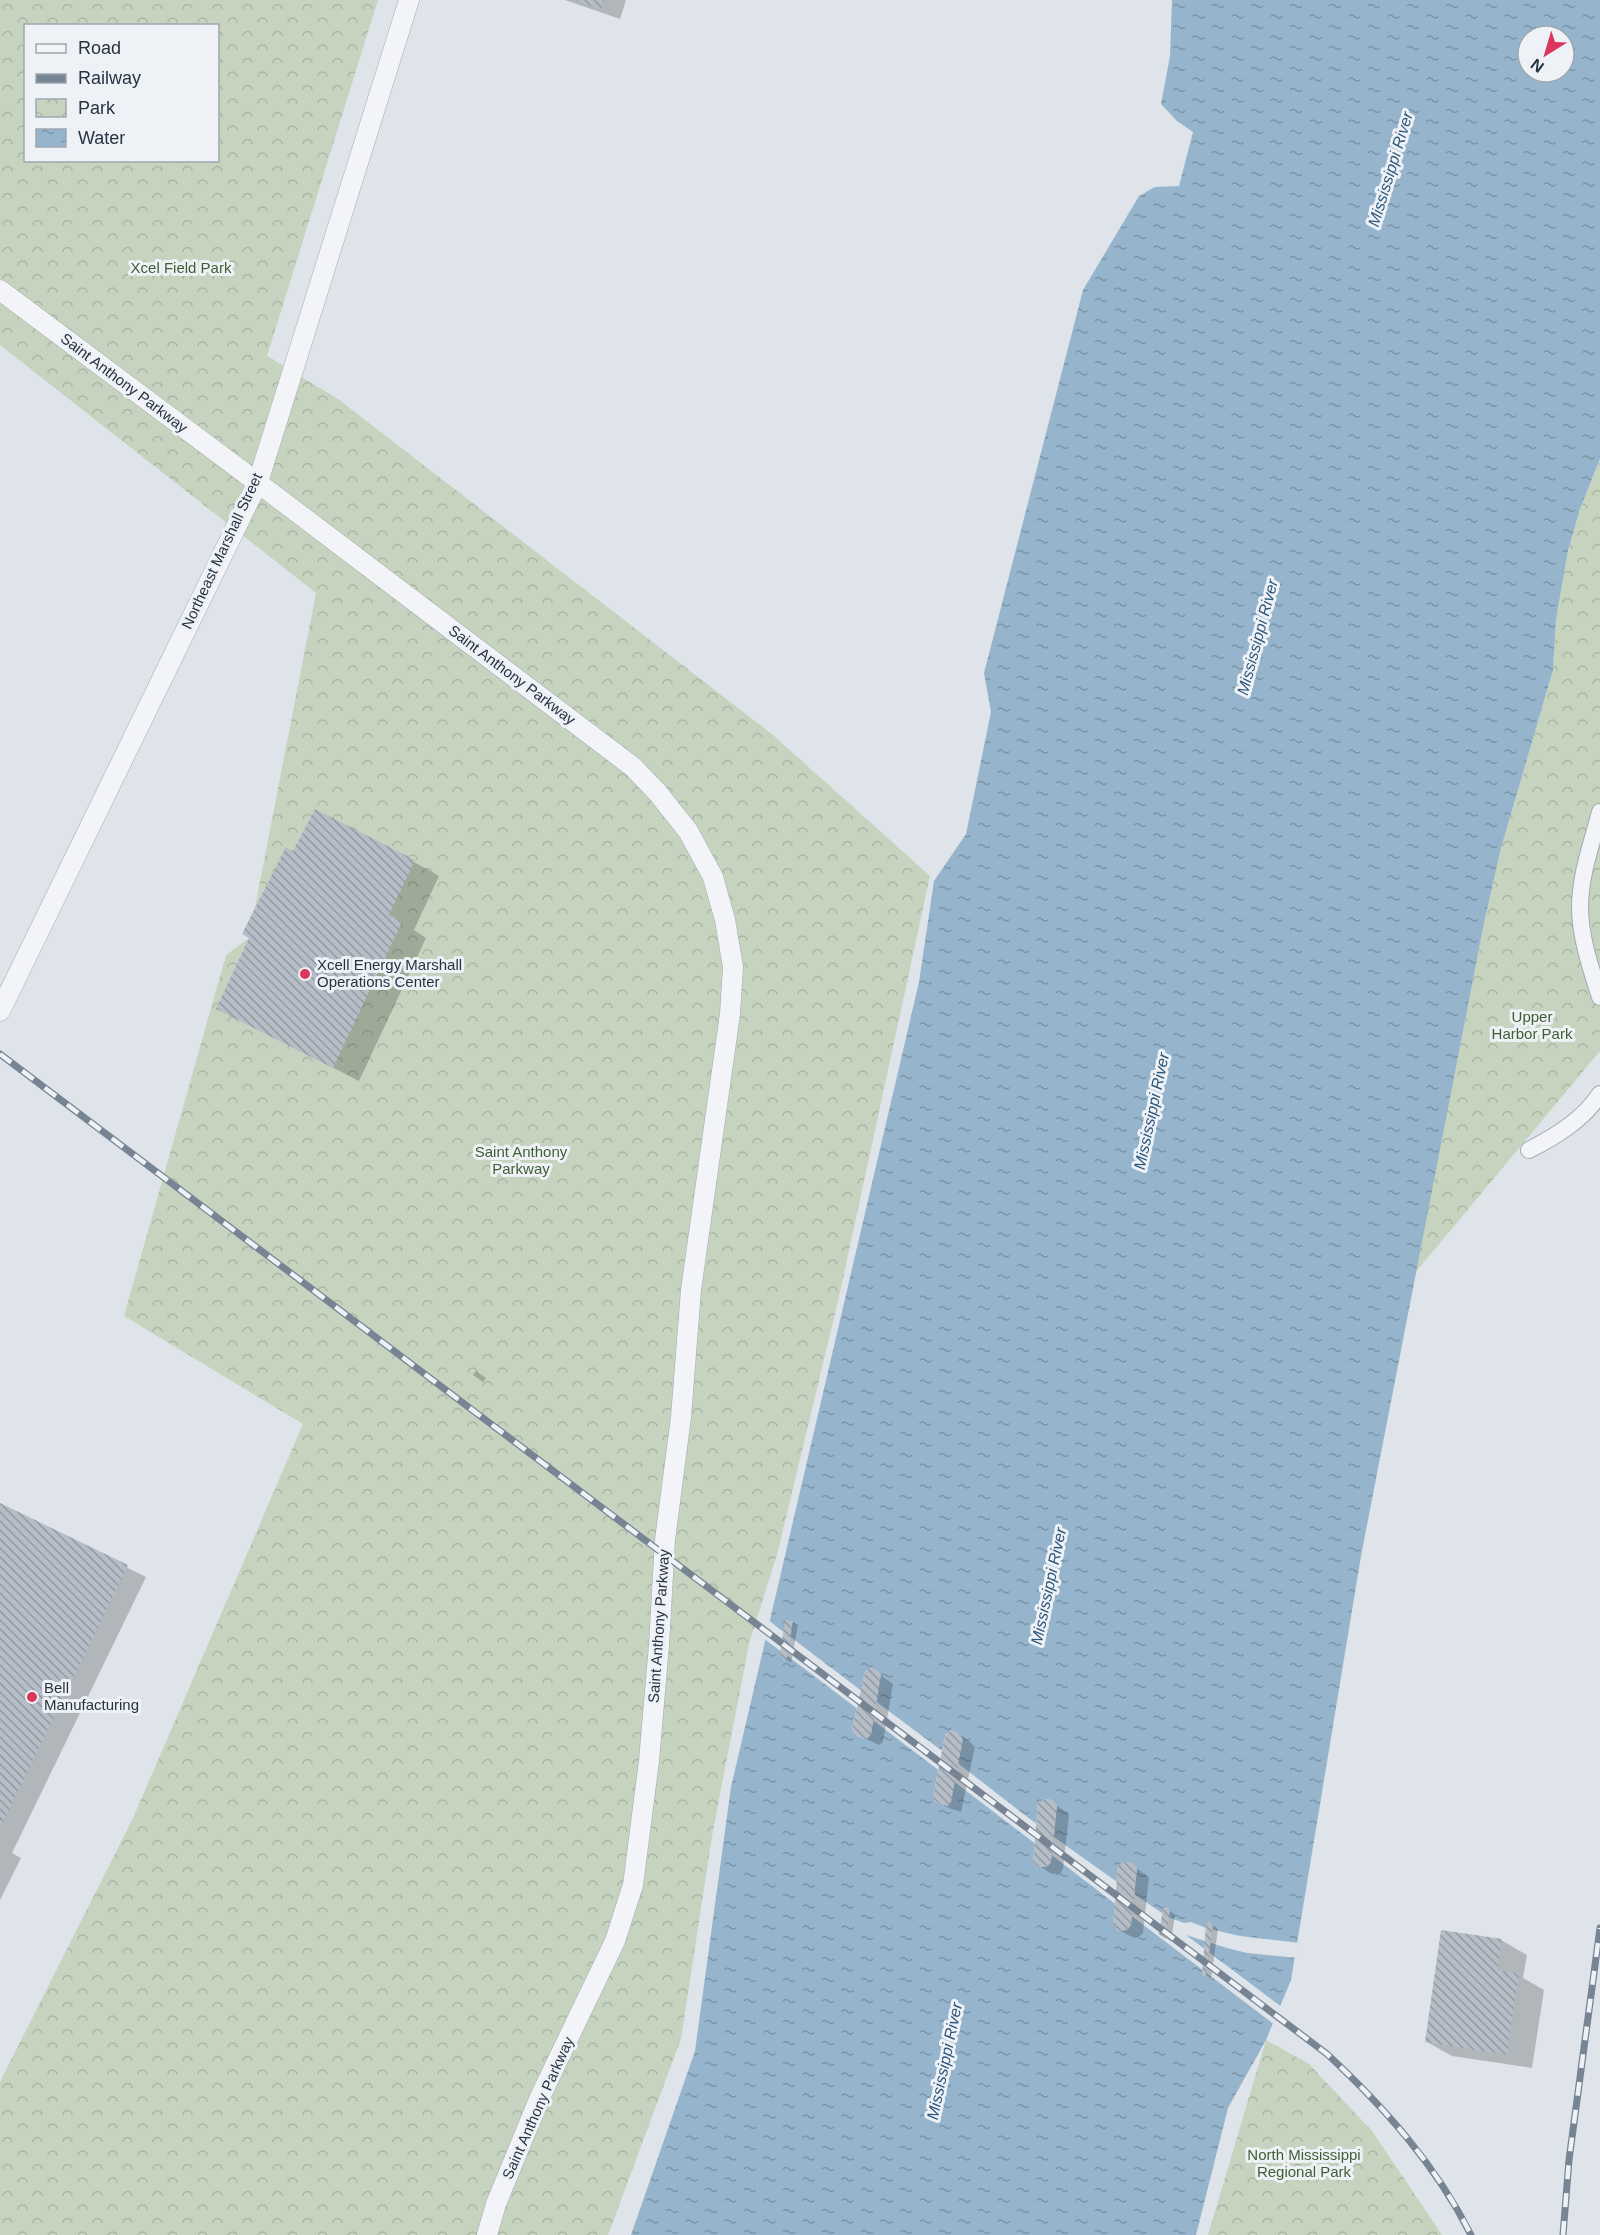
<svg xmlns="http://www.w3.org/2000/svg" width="1600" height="2235" font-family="Arial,sans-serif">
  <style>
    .park { fill: url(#park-crowns); fill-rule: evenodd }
    .water { fill: url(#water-ripples); fill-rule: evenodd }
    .pier { fill: #dee4e9 }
    .shadow { fill: #0003 }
    .building { fill: url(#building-back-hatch) }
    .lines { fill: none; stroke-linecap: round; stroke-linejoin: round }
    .minor-casing { stroke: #a3abb4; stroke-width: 18 }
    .tertiary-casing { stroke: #a3abb4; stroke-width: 21 }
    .minor { stroke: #f2f4f7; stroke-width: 16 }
    .tertiary { stroke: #f2f4f7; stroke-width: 20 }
    .rail-casing { stroke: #768494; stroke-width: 7 }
    .rail { stroke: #eef2f7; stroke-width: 4.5; stroke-dasharray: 14; stroke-linecap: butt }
    .poi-dot { fill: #db375e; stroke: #eef2f7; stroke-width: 2 }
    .labels { text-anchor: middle; stroke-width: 6; stroke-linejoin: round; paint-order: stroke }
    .park-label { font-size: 15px; fill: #3e5f32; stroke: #eef2f7 }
    .street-label { font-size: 15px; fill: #263342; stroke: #eef2f7 }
    .poi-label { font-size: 15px; fill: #263342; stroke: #eef2f7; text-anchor: start }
    .water-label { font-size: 16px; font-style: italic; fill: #2c567a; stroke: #eef2f7 }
  </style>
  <defs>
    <pattern id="park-crowns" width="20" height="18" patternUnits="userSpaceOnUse" patternTransform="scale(1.5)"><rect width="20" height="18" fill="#c6d4bf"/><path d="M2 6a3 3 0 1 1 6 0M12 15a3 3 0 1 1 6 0" fill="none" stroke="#aab6a5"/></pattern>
    <pattern id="water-ripples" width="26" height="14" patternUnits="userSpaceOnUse" patternTransform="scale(1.5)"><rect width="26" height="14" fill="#96b5cd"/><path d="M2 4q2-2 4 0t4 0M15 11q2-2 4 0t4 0" fill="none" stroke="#7a94a8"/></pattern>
    <pattern id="building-back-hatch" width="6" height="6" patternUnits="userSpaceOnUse" patternTransform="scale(1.5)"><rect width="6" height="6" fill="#b5bdc7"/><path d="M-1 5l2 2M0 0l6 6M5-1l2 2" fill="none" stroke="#939aa3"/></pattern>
  </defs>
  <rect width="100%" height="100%" fill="#dee4e9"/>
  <!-- park -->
  <g class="park">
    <path d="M0,0H378L267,356L338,399L773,735L930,876L839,1297L778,1551L749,1644L712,1836L681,2039L608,2235H0V2082L133,1818L303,1424L124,1316L226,955L249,938L316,593L0,345ZM26,26H218V160H26Z"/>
    <path d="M1600,460V1051L1415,1273L1484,923L1501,848L1553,670L1556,619L1568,552L1580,509Z"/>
    <path d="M1266,2040L1309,2064L1372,2131L1442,2235H1208Z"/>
  </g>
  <!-- water -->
  <path class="water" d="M1172,0H1600V459L1580,509L1568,551L1556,619L1553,670L1501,848L1484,923L1361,1556L1291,1980L1266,2040L1228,2108L1196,2235H631L695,2051L731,1787L919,982L934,881L966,834L991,712L984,673L1083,290L1139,196L1155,187L1179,186L1193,132L1177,121L1161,104L1170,56ZM1528,36H1564V72H1528ZM870,1668L876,1670L881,1675L866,1739L857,1736L852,1729L865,1672ZM950,1731L957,1732L948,1806L935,1802L933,1797L945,1735ZM1045,1799L1051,1800L1057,1806L1051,1862L1047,1867H1038L1033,1861L1038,1803ZM1124,1862L1131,1863L1137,1869L1131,1925L1127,1930L1118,1931L1113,1924L1118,1867Z"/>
  <!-- pier -->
  <g class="pier">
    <path d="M767,1619L786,1634L783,1653L763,1638Z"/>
    <path d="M788,1635L863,1692L859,1710L785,1654Z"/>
    <path d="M874,1700L945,1753L941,1772L870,1718Z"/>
    <path d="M955,1761L1039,1826L1037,1845L952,1780Z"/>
    <path d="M1051,1835L1120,1884L1118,1906L1049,1853Z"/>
    <path d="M1131,1892L1168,1917L1184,1923L1191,1922L1209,1929L1208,1942L1186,1935L1283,2008L1275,2025L1129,1914Z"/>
    <path d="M1210,1929L1240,1936L1301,1943L1298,1958L1247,1953L1227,1948L1208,1942Z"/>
  </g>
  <!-- shadow -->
  <g class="shadow">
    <path d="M565,0H626L620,19Z"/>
    <path d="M294,853L414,862L439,876L414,930L426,938L359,1081L218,1008Z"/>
    <path d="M476,1371L486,1378L483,1382L473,1375Z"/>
    <path d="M0,1505L146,1577L12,1853L21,1858L0,1900Z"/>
    <path d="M792,1622L798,1625L791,1663L781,1655Z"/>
    <path d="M875,1671L893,1684L883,1742L879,1745L858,1735Z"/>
    <path d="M956,1733L969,1741L975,1747L961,1812L949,1808L936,1801Z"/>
    <path d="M1050,1801L1069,1814L1063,1869L1060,1873L1052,1874L1039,1866Z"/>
    <path d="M1130,1864L1149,1877L1143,1933L1140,1936L1132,1937L1119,1930Z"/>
    <path d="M1167,1908L1175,1915L1171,1941L1160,1934Z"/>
    <path d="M1210,1923L1218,1929L1211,1979L1204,1973Z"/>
    <path d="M1501,1940L1527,1955L1523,1978L1544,1990L1532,2068L1452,2056L1427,2042Z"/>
  </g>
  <!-- building -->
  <g class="building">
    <path d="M575,0H604L601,9Z"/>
    <path d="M315,809L415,860L389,915L402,922L333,1068L216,1009L249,938L242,934L286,847L293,851Z"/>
    <path d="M0,1503L128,1565L0,1828Z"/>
    <path d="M785,1620L793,1621L787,1658L784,1661L780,1655Z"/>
    <path d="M870,1668L876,1670L881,1675L871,1735L866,1739L857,1736L852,1729L865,1672Z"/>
    <path d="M950,1731L957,1732L963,1739L951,1802L948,1806L935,1802L933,1797L945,1735Z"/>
    <path d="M1044,1799L1051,1800L1057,1805L1051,1862L1047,1867H1038L1033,1861L1038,1803Z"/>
    <path d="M1124,1862L1131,1863L1137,1868L1131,1925L1127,1930L1118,1931L1113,1924L1118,1866Z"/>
    <path d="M1167,1906L1170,1911L1166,1939L1159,1934L1163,1908Z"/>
    <path d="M1209,1921L1213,1925L1206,1975L1204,1977L1202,1974L1206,1924Z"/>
    <path d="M1441,1930L1502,1939L1497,1970L1519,1974L1507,2055L1425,2042Z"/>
  </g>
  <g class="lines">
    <!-- minor casing -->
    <g class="minor-casing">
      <g id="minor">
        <path d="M1600,812C1592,843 1580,875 1580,907C1580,937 1591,969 1600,997"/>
        <path d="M1529,1150C1556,1136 1583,1120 1600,1094"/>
      </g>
    </g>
    <!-- tertiary casing -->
    <g class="tertiary-casing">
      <g id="tertiary">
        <path d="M0,290L278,498L633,767L657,792L688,831L713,877L725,920L733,967L730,1014L691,1290L681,1417L665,1540L659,1645L649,1761L633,1885L615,1941L540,2097L496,2204L487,2235"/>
        <path d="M0,1011L258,482L409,0"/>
      </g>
    </g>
    <!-- minor -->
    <use href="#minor" class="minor"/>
    <!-- tertiary -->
    <use href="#tertiary" class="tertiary"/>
    <!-- rail casing -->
    <g class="rail-casing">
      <g id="rail">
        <path d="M0,1054L1327,2054C1384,2107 1436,2165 1471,2235"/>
        <path d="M1563,2235L1569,2160L1600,1928"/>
      </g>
    </g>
    <!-- rail -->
    <use href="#rail" class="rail"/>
  </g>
  <!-- markers -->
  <g class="poi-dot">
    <circle cx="305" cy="974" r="6"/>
    <circle cx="32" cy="1697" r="6"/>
  </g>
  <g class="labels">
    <!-- park labels -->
    <g class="park-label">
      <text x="181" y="273">Xcel Field Park</text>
      <text x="1532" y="1022">Upper<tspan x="1532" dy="17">Harbor Park</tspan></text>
      <text x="521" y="1157">Saint Anthony<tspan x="521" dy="17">Parkway</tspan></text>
      <text x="1304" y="2160">North Mississippi<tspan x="1304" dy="17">Regional Park</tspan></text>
    </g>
    <!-- street labels -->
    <g class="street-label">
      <text transform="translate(124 383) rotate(37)" y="5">Saint Anthony Parkway</text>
      <text transform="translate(222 551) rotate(-65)" y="5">Northeast Marshall Street</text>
      <text transform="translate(512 675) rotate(37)" y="5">Saint Anthony Parkway</text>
      <text transform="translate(659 1626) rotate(-86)" y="5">Saint Anthony Parkway</text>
      <text transform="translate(538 2108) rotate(-66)" y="5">Saint Anthony Parkway</text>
    </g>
    <!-- poi labels -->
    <g class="poi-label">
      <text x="317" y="970">Xcell Energy Marshall<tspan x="317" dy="17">Operations Center</tspan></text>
      <text x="44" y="1693">Bell<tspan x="44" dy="17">Manufacturing</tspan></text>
    </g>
    <!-- water labels -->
    <g class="water-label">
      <text transform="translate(1390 169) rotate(-73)" y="6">Mississippi River</text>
      <text transform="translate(1257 637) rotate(-75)" y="6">Mississippi River</text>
      <text transform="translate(1151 1111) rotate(-78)" y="6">Mississippi River</text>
      <text transform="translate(1048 1586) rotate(-78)" y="6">Mississippi River</text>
      <text transform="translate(944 2061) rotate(-78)" y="6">Mississippi River</text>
    </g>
  </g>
  <!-- legend -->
  <rect x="24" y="24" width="195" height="138" fill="#eef2f7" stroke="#9ea6af" stroke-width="1.5"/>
  <rect x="36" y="44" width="30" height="9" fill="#f2f4f7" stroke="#9ea6af" stroke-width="1.5"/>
  <text x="78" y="54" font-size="18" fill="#263342">Road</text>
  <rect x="36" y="74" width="30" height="9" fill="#768494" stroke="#9ea6af" stroke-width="1.5"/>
  <text x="78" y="84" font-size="18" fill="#263342">Railway</text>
  <rect x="36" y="99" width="30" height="18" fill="url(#park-crowns)" stroke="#9ea6af" stroke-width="1.5"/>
  <text x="78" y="114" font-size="18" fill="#263342">Park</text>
  <rect x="36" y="129" width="30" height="18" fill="url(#water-ripples)" stroke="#9ea6af" stroke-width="1.5"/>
  <text x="78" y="144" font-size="18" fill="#263342">Water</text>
  <!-- north arrow -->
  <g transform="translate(1546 54) rotate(217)"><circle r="28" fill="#eef2f7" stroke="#9ea6af" stroke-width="1.5"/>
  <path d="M0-4.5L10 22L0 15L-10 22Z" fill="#db375e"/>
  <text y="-9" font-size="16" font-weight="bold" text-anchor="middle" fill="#263342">N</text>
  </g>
</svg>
